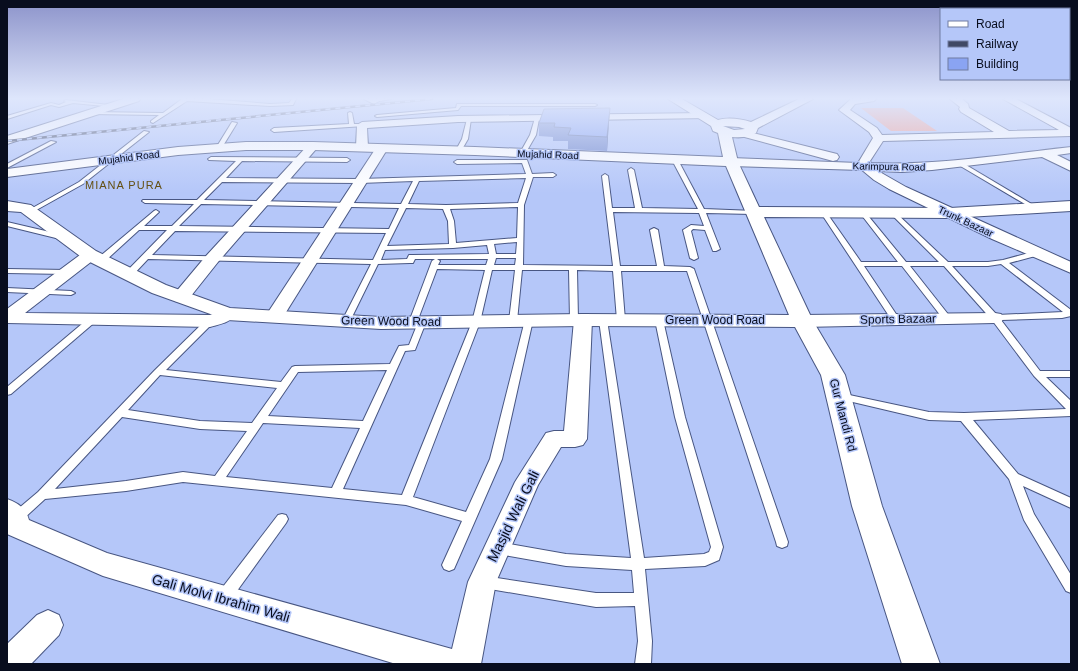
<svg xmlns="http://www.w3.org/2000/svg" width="1078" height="671" font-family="Helvetica,sans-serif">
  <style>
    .green { fill: #f59b8d }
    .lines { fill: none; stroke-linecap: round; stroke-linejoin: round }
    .lane-casing { stroke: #485682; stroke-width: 2 }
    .street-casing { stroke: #485682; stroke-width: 2 }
    .secondary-casing { stroke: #485682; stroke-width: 2 }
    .lane { fill: #fff; fill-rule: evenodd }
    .street { fill: #fff; fill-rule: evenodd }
    .secondary { fill: #fff; fill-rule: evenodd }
    .rail-casing { stroke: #404965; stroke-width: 2.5 }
    .rail { stroke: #b5c7f9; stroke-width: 1.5; stroke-dasharray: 5; stroke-linecap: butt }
    .wall { fill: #778dd0 }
    .shaded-wall { fill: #6173a9 }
    .building { fill: #8aa4f2; stroke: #6173a9 }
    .labels { text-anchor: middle; stroke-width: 3; stroke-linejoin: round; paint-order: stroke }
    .far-street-label { font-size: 10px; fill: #080d1e; stroke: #b5c7f9 }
    .far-neighbourhood-label { font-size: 11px; letter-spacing: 1px; fill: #645013; stroke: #b5c7f9 }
    .street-label { font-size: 12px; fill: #080d1e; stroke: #b5c7f9 }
    .near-street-label { font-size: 14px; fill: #080d1e; stroke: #b5c7f9 }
  </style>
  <rect width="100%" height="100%" fill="#b5c7f9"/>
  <!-- green -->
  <path class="green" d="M861,108H903L937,131H891Z"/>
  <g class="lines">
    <!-- lane casing -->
    <g class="lane-casing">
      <g id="lane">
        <path d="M208,99L270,104L289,103L292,99H296L293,105L270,106L187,101L153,123L151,122V121L159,115L90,114L88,113L90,112L163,113L182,99Z"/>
        <path d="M376,99H391L374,102L372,101Z"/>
        <path d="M66,100L117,106L115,107L73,103L59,107L51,105L7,119V116L51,103L59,105L66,102L64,101Z"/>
        <path d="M457,104H595L597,105L595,106H461L458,110L377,117L375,116L377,115L456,108Z"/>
        <path d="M350,112L352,113L354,124H364V126L274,132L271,130L274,128L349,124L348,113Z"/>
        <path d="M469,118L471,119L468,139L461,151H457L456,150L462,139L467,119Z"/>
        <path d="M535,118L539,119L536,135L525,154H521L520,153L530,135Z"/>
        <path d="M232,122L237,123L221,149H217L216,148Z"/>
        <path d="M144,131L149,132L83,184L31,213H27V211L79,182Z"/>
        <path d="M51,141L56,142L7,168V164Z"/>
        <path d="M211,157L347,158L350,160L347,162L242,161L226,178L360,179L526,174L522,163L457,164L454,162L457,160H527L532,174L553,173L556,175L553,177H533L524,205L523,265L613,266L602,176L605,174L608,176L612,208H635L628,170L631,168L634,170L642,208L698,209L672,160L675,158L678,160L704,209L755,211L756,212L753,214L706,213L720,249L716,251H713L705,230L693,229L691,231L698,258L694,260L690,258L683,230L691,225L704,226L699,213L613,212L620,266H657L650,230L654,228L658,230L664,266L690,267L694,269L788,542L787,546L782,548L777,546L776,542L687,271H621L625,320L621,323L617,320L613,271L577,270L578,320L574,323L570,320L569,270H522L517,321L513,324L509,321L515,270H492L480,322L413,497L466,512L490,459L525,320L526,318H532L533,320L502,459L454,569L449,571L444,569L442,565L462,521L406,505L183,482L126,491L45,499L20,522L16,523L12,522L10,518L12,514L38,492L155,370L207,319H213L214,321L213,323L166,370L281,382L292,367L295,366L390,364L399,346L409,345L419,320H425L426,322L415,350L405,351L343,489L402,495L472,322L485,270L437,269L417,322L413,325L409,322L432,261L435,259H415L413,263H410L378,264L350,321L346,324L342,321L371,264L148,259L132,276H126L125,274L126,272L167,230H139L104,262H98V258L154,211L156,210L159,212L144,226H172L194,204L145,203L142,201L143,200H197L236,161L209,160L208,159ZM526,178L518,203L446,205L408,204L419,181ZM413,181L401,204L204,200L222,182L360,183ZM201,204L399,208L389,229L179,226ZM518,207L517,238L456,243L454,221L450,209ZM406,208L443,209L448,221L449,244L387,246ZM175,231L386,233L373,260L152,255ZM517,242L516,254H496L494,244ZM487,245L489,254L412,255H409L407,259L381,260L385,250L453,248ZM496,258H516L515,265H494ZM437,259H488L486,265H438L440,261ZM387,370L363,421L268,416L298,372ZM160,375L277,388L252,423L200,421L128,410ZM122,417L200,429L247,431L215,476L183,472L126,481L55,489ZM263,423L360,428L332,488L226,477Z"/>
        <path d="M957,162H961L1040,209L1037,211L1035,210L957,164Z"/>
        <path d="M824,211L826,212L861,262H898L860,213L863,211L865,212L906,262H939L891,214V212H895L948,262H988L1003,260L1036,251L1040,253L1039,255L1009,263L1071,310V316L1062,318L1001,320L1040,371H1071V377H1046L1071,401V416L973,420L1018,474L1071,498V508L1023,486L1034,514L1071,575V593L1066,591L1024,520L1009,479L961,421L929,420L840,399L836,398L835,396L836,394L840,393L929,412L964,413L1066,409L1034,376L992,320L944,266H910L951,318L947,321L944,320L902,266H864L900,320L899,322H893L821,213ZM1001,264L1063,312L997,315L952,266H988Z"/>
        <path d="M7,222L67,236L68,238L64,240L7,226Z"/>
        <path d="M7,269L66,270L70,272L66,274L7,273Z"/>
        <path d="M7,288L71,291L75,293L71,295L7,292Z"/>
        <path d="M92,317L95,318L96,320L95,322L11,394L7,395V387L89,318Z"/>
        <path d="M603,317L607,320L644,558L704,554L709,552L711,547L675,417L655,320L659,317L663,320L685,417L723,547L719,560L705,566L645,569L652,641L651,664H635L638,641L635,606L596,607L484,588L479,586L477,582L479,578L484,576L596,593H634L632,570L566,566L498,554L493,552L492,548L493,544L498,542L566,554L631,558L599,320Z"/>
        <path d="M282,514L286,515L288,519L286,523L229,602L224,603L219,602L217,597L219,592L278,515Z"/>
      </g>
    </g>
    <!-- street casing -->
    <g class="street-casing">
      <g id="street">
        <path d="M364,99H378L379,101L374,104Z"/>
        <path d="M851,99H876L874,101L855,104L850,110L877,128L882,135L994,132L961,112L959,109L960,107L950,99H962L968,104L969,108L1009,131L1059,130L1003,99H1016L1071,128V136L883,141L870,161L871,163C938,166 1005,154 1071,147V153L1057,155L1071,162V171L1042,157L932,170L902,172L878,171L906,187L1071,262V273L992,239L889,189L874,180L862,170L731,166L727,165L725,162L727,159L731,158L858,163L873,138L869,132L839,110Z"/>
        <path d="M703,113L707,114L708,116L707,118L458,122L367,128L368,147L366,149H358L356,147L357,125L362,122L458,116Z"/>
        <path d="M741,130L837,154L839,157L837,160L833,161L737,135L736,133Z"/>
        <path d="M313,143L317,144L319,146L317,148L218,262L187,301L181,302L175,301L172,297L175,293L206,256L309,144Z"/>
        <path d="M382,145L386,146L388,148L283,317L280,321L274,322L268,321L265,317L376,148L378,146Z"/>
        <path d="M90,250L96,252L98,255L96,258L25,313L210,315L227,309L233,310L236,314C230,323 220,324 210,327L7,323V309L84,252Z"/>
        <path d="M995,313L1001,314L1004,318L1001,322L995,323L802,327L795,325L793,321L795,317L802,315Z"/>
        <path d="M583,314L590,316L592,320L587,439L583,445L575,447H561L538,485L496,582L481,664H396L103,576L7,534V499C18,503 26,508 29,520L107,553L452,649L468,582L515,482L546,433L554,431H564L574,320L576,316Z"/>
        <path d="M48,610L59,615L63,625L59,635L31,664H7V644L37,615Z"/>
      </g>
    </g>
    <!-- secondary casing -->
    <g class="secondary-casing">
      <g id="secondary">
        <path d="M123,99H140L139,101L7,144V136Z"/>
        <path d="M668,99H682L718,120C729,117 741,119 751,122L799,99H813L758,128L756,133C749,137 740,138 732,137L738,162L759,207L950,208L1071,201V211L950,218L764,217L813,321L845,375L882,506L940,664H902L852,506L821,375L795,327L583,326L381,329L227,320L152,293L84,259L21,212L7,211V201L31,205L96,251L166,285L230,308L381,317L583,314L789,315L726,166L475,155L313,150H246L178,155L7,177V169L178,147L246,142H313L475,147L723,157L718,133L713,131L711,126ZM723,126L739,127L745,129L734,130Z"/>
      </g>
    </g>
    <!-- lane -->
    <use href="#lane" class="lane"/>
    <!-- street -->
    <use href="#street" class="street"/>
    <!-- secondary -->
    <use href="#secondary" class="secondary"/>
    <!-- rail casing -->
    <g class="rail-casing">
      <path id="rail" d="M7,141L432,99"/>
    </g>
    <!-- rail -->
    <use href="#rail" class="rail"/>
  </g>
  <!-- wall -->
  <path class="wall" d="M609,121L607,151L568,149V141H553V137L539,136V123Z"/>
  <!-- shaded-wall -->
  <path class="shaded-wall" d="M610,108L609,121L607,151V137Z"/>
  <!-- building -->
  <path class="building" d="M610,108L607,137L568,135L571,128L554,127L555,123H539L544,109Z"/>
  <!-- sky -->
  <linearGradient id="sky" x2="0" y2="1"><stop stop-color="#8c93ca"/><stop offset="0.51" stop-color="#dee6fc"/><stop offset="1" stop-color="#dee6fc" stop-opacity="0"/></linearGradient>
  <rect width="1078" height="193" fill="url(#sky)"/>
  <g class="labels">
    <!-- far-street labels -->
    <g class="far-street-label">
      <text transform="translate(548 154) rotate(2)" y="4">Mujahid Road</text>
      <text transform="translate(129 157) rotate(-7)" y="4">Mujahid Road</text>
      <text transform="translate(889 166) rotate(1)" y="4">Karimpura Road</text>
      <text transform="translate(966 221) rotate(25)" y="4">Trunk Bazaar</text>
    </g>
    <!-- far-neighbourhood labels -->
    <g class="far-neighbourhood-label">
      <text x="124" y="189">MIANA PURA</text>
    </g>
    <!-- street labels -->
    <g class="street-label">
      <text transform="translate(898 319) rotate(-1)" y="4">Sports Bazaar</text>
      <text x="715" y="324">Green Wood Road</text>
      <text transform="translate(391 321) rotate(1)" y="4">Green Wood Road</text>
      <text transform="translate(843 415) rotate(75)" y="4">Gur Mandi Rd</text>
    </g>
    <!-- near-street labels -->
    <g class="near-street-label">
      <text transform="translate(513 516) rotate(-64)" y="5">Masjid Wali Gali</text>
      <text transform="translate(221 598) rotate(16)" y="5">Gali Molvi Ibrahim Wali</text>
    </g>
  </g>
  <!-- border -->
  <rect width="1078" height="671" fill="none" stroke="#080d1e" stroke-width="16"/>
  <!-- legend -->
  <rect x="940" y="8" width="130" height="72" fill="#b5c7f9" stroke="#707da1"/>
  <rect x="948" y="21" width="20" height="6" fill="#ffffff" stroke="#707da1"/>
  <text x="976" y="28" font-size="12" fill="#080d1e">Road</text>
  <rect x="948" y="41" width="20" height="6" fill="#404965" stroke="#707da1"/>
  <text x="976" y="48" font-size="12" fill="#080d1e">Railway</text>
  <rect x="948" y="58" width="20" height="12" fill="#8aa4f2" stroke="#707da1"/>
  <text x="976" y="68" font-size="12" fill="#080d1e">Building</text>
</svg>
